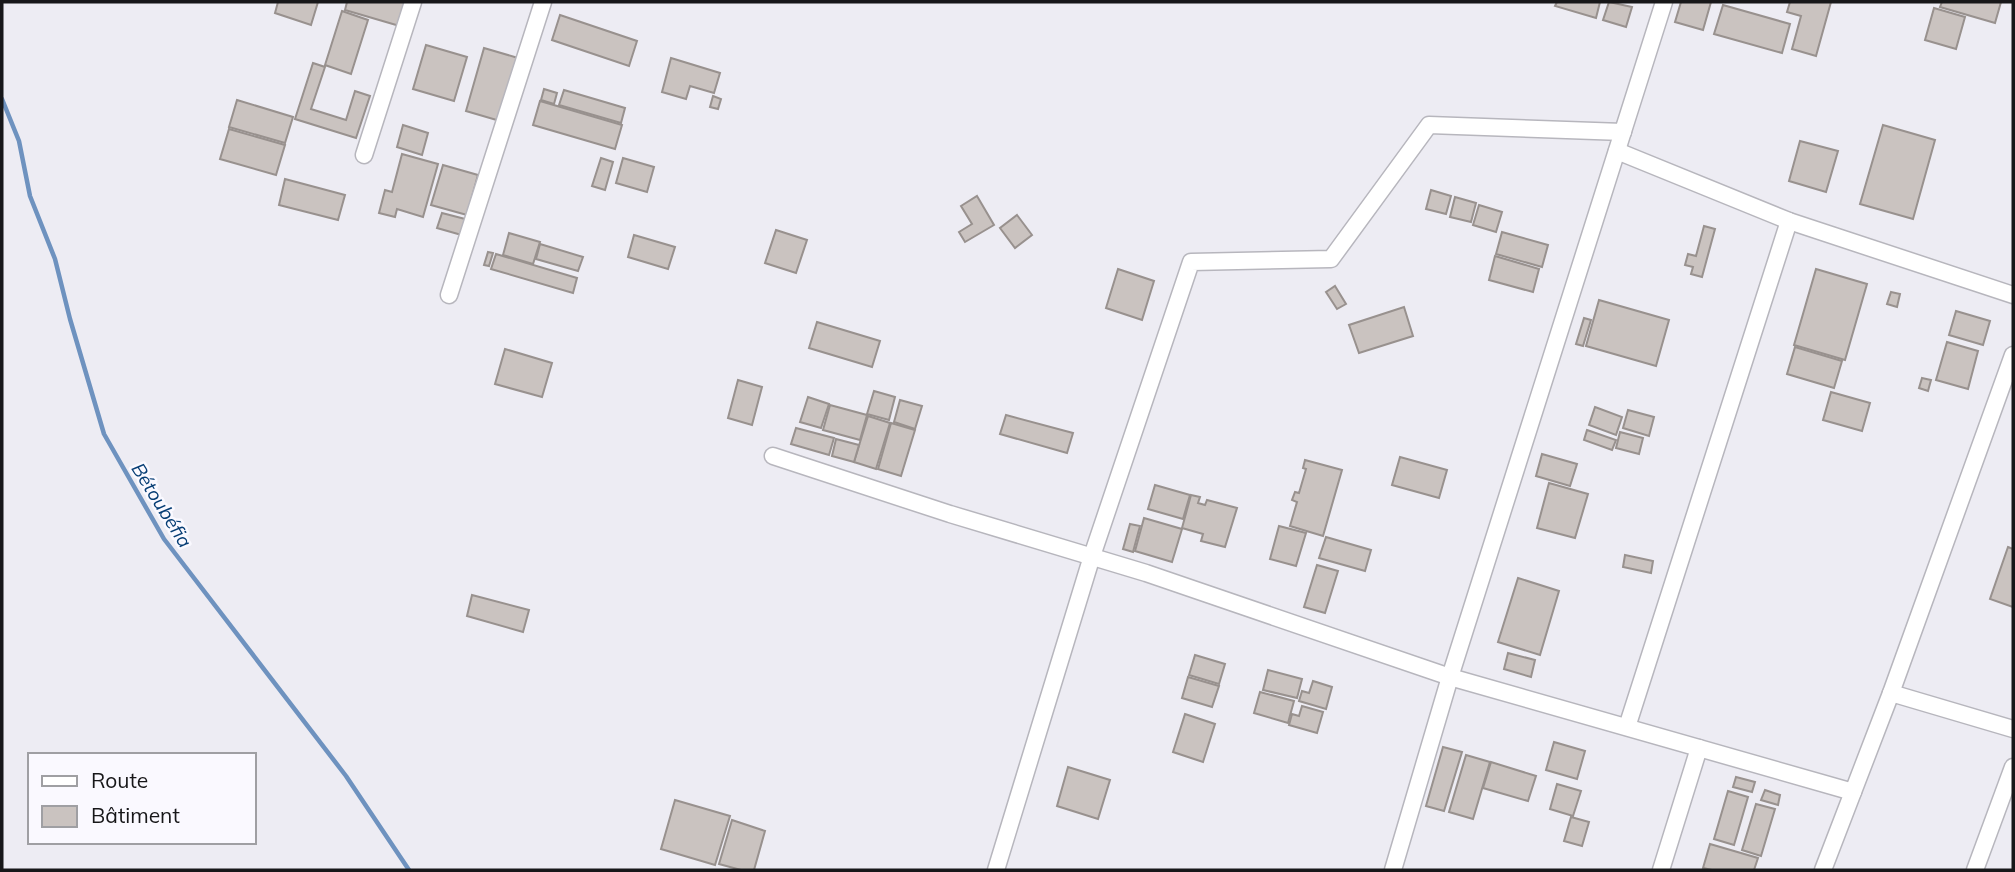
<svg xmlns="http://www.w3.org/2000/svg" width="2015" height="872" font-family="Mulish,sans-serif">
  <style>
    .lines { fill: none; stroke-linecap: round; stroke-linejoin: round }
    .stream { stroke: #6e92bf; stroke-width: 4.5 }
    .building { fill: #cac3c0; stroke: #98918e; stroke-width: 2 }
    .minor-casing { stroke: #b7b6bd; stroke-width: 19 }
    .minor { stroke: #fff; stroke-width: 16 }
    .labels { text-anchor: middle; stroke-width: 5; stroke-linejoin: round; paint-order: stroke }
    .water-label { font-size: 19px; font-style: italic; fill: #063d74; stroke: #faf9ff }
  </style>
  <rect width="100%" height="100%" fill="#edecf3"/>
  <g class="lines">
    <!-- stream -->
    <path class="stream" d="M2,99L19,141L30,196L55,259L70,319L104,434L164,539L346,776L409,870"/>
  </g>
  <!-- building -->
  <g class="building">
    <path d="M278,2H318L311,25L275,13Z"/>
    <path d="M347,2H411L403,27L345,10Z"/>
    <path d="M1557,2H1600L1596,18L1555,6Z"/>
    <path d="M1609,2L1632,7L1626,27L1603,20Z"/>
    <path d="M1681,2H1711L1703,30L1675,22Z"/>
    <path d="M1790,2H1831L1816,56L1792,49L1801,16L1787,12Z"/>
    <path d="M1942,2H2001L1995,23L1940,7Z"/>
    <path d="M1723,5L1790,24L1782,53L1714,34Z"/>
    <path d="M1934,8L1965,17L1956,49L1925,40Z"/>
    <path d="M342,11L368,20L351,74L325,65Z"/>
    <path d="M560,15L637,41L629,66L552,40Z"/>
    <path d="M426,45L467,57L454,101L413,89Z"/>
    <path d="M484,48L518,58L500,121L466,111Z"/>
    <path d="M671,58L720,73L714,93L690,86L686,99L662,92Z"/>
    <path d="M313,63L325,67L311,109L346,120L355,91L370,96L356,138L295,119Z"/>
    <path d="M544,89L557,93L554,104L541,100Z"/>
    <path d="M564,90L625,108L621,123L559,105Z"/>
    <path d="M713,96L721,99L718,109L710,107Z"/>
    <path d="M237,100L293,117L285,143L229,127Z"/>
    <path d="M540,101L622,125L615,149L533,125Z"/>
    <path d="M403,125L428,133L422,155L397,147Z"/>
    <path d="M1883,125L1935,140L1913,219L1860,204Z"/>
    <path d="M229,129L285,145L276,175L220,159Z"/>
    <path d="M1800,141L1838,151L1826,192L1789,181Z"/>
    <path d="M402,154L438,164L423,217L397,209L395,217L379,213L385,190L392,192Z"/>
    <path d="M601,158L613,162L605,190L592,186Z"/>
    <path d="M623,158L654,167L647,192L616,183Z"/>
    <path d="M443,165L478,175L467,215L431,205Z"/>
    <path d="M285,179L345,195L338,220L279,205Z"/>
    <path d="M1431,190L1451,196L1446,214L1426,209Z"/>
    <path d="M977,196L994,225L965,242L959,232L972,224L961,206Z"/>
    <path d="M1455,197L1476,203L1471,222L1450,217Z"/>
    <path d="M1479,205L1502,212L1496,232L1473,225Z"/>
    <path d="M442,213L469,220L465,236L437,228Z"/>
    <path d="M1017,215L1032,235L1015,248L1000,228Z"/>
    <path d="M1704,226L1715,229L1702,277L1691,274L1693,267L1685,265L1688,254L1696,256Z"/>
    <path d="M776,230L807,240L796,273L765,263Z"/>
    <path d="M1502,232L1548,245L1542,267L1496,254Z"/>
    <path d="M509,233L540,242L533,264L503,255Z"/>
    <path d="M634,235L675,247L668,269L628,257Z"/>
    <path d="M540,244L583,257L578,271L536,259Z"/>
    <path d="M488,252L493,253L489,266L484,265Z"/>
    <path d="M496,254L577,278L573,293L491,269Z"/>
    <path d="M1495,256L1539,269L1533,292L1489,280Z"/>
    <path d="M1118,269L1154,281L1142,320L1106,308Z"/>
    <path d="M1816,269L1867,284L1845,360L1794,345Z"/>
    <path d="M1335,286L1346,304L1337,309L1326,292Z"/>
    <path d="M1891,292L1900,294L1897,307L1887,304Z"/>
    <path d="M1599,300L1669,320L1656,366L1586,346Z"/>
    <path d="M1404,307L1413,336L1359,353L1349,325Z"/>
    <path d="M1956,311L1990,321L1983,345L1949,335Z"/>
    <path d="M1584,318L1591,320L1583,346L1576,344Z"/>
    <path d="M817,322L880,341L872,367L809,348Z"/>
    <path d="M1947,342L1978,351L1968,389L1936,380Z"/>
    <path d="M1795,347L1842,361L1834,388L1787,374Z"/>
    <path d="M505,349L552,363L542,397L495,384Z"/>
    <path d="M1922,378L1931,380L1928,391L1919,388Z"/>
    <path d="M738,380L762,387L752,425L728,418Z"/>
    <path d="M874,391L895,397L889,420L867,414Z"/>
    <path d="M1831,392L1870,403L1862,431L1823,420Z"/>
    <path d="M808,397L829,404L821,428L800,422Z"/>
    <path d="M900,400L922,406L915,429L894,422Z"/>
    <path d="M830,405L867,415L860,440L823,430Z"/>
    <path d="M1595,407L1622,417L1616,435L1589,425Z"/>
    <path d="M1628,410L1654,417L1649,436L1623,428Z"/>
    <path d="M1006,415L1073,433L1067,453L1000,434Z"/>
    <path d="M868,416L890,423L876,469L854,462Z"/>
    <path d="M891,423L915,430L901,476L878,469Z"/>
    <path d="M796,428L834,438L829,455L791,444Z"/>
    <path d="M1587,430L1616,440L1612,450L1584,440Z"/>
    <path d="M1620,432L1643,438L1639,454L1616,448Z"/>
    <path d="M836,439L859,445L854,462L832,456Z"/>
    <path d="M1542,454L1577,464L1570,486L1536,476Z"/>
    <path d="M1400,457L1447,470L1439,498L1392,485Z"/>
    <path d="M1305,460L1342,470L1323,536L1290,526L1297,502L1292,500L1295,492L1299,493L1306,469L1303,468Z"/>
    <path d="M1549,483L1588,494L1575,538L1537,528Z"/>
    <path d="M1155,485L1190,495L1183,519L1148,509Z"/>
    <path d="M1191,495L1200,497L1198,503L1205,505L1207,500L1237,508L1225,547L1201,541L1203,534L1182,528Z"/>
    <path d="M1144,518L1182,529L1172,562L1135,551Z"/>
    <path d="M1130,524L1140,526L1133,552L1123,549Z"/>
    <path d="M1279,526L1306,533L1296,566L1270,559Z"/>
    <path d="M1326,537L1371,550L1365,571L1319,558Z"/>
    <path d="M2008,547L2013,549V607L1990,599Z"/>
    <path d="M1625,555L1653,561L1651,573L1623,567Z"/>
    <path d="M1317,565L1338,571L1325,613L1304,607Z"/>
    <path d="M1518,578L1559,591L1540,655L1498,642Z"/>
    <path d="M472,595L529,610L523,632L467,616Z"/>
    <path d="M1508,653L1535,660L1531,677L1504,669Z"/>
    <path d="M1195,655L1225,664L1219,684L1189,675Z"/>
    <path d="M1268,670L1302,679L1297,698L1263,690Z"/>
    <path d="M1188,677L1219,686L1212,707L1182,698Z"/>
    <path d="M1313,681L1332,687L1326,709L1299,701L1302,691L1309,693Z"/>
    <path d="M1260,692L1294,701L1288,723L1254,713Z"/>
    <path d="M1302,706L1323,712L1317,733L1289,725L1292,714L1299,716Z"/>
    <path d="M1185,714L1215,724L1203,762L1173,752Z"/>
    <path d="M1554,742L1585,751L1577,779L1546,770Z"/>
    <path d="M1443,747L1462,752L1444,811L1426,806Z"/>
    <path d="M1466,755L1490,762L1473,819L1449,812Z"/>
    <path d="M1491,762L1536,776L1528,801L1483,788Z"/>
    <path d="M1068,767L1110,780L1098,819L1057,806Z"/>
    <path d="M1736,777L1755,782L1752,792L1733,787Z"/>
    <path d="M1557,784L1581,791L1573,816L1550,809Z"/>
    <path d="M1765,790L1780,795L1778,805L1761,800Z"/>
    <path d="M1728,791L1748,797L1734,845L1714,839Z"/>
    <path d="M675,800L730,816L715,865L661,849Z"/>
    <path d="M1756,804L1775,809L1761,856L1742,850Z"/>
    <path d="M1571,817L1589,822L1582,846L1564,841Z"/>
    <path d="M732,820L765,831L754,870H741L719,864Z"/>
    <path d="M1710,844L1758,858L1754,870H1712L1703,868Z"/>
  </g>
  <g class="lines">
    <!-- minor casing -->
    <g class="minor-casing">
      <g id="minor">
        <path d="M1617,151L1789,221L2013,295"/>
        <path d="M364,155L413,2"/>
        <path d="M449,295L543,2"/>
        <path d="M773,456L950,514L1146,573L1450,677L1853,792"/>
        <path d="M1891,693L2013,729"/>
        <path d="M1627,727L1789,221"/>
        <path d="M996,870L1092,556L1191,262L1331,259L1429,125L1623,132"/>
        <path d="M1393,870L1450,677L1664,2"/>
        <path d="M1661,870L1699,748"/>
        <path d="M1823,870L1891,693L2013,355"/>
        <path d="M1975,870L2013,767"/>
      </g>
    </g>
    <!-- minor -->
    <use href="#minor" class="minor"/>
  </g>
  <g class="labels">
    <!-- water labels -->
    <g class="water-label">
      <text transform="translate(162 505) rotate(58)" y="7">Bétoubéfia</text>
    </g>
  </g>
  <!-- border -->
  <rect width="2015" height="872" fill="none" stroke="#171719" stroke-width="7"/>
  <!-- legend -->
  <rect x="28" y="753" width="228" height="91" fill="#faf9ff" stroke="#9f9fa3" stroke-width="2"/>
  <rect x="42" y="776" width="35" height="10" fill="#ffffff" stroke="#9f9fa3" stroke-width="2"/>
  <text x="91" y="788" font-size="21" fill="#171719">Route</text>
  <rect x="42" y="806" width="35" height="21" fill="#cac3c0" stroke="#9f9fa3" stroke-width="2"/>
  <text x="91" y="823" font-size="21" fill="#171719">Bâtiment</text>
</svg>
